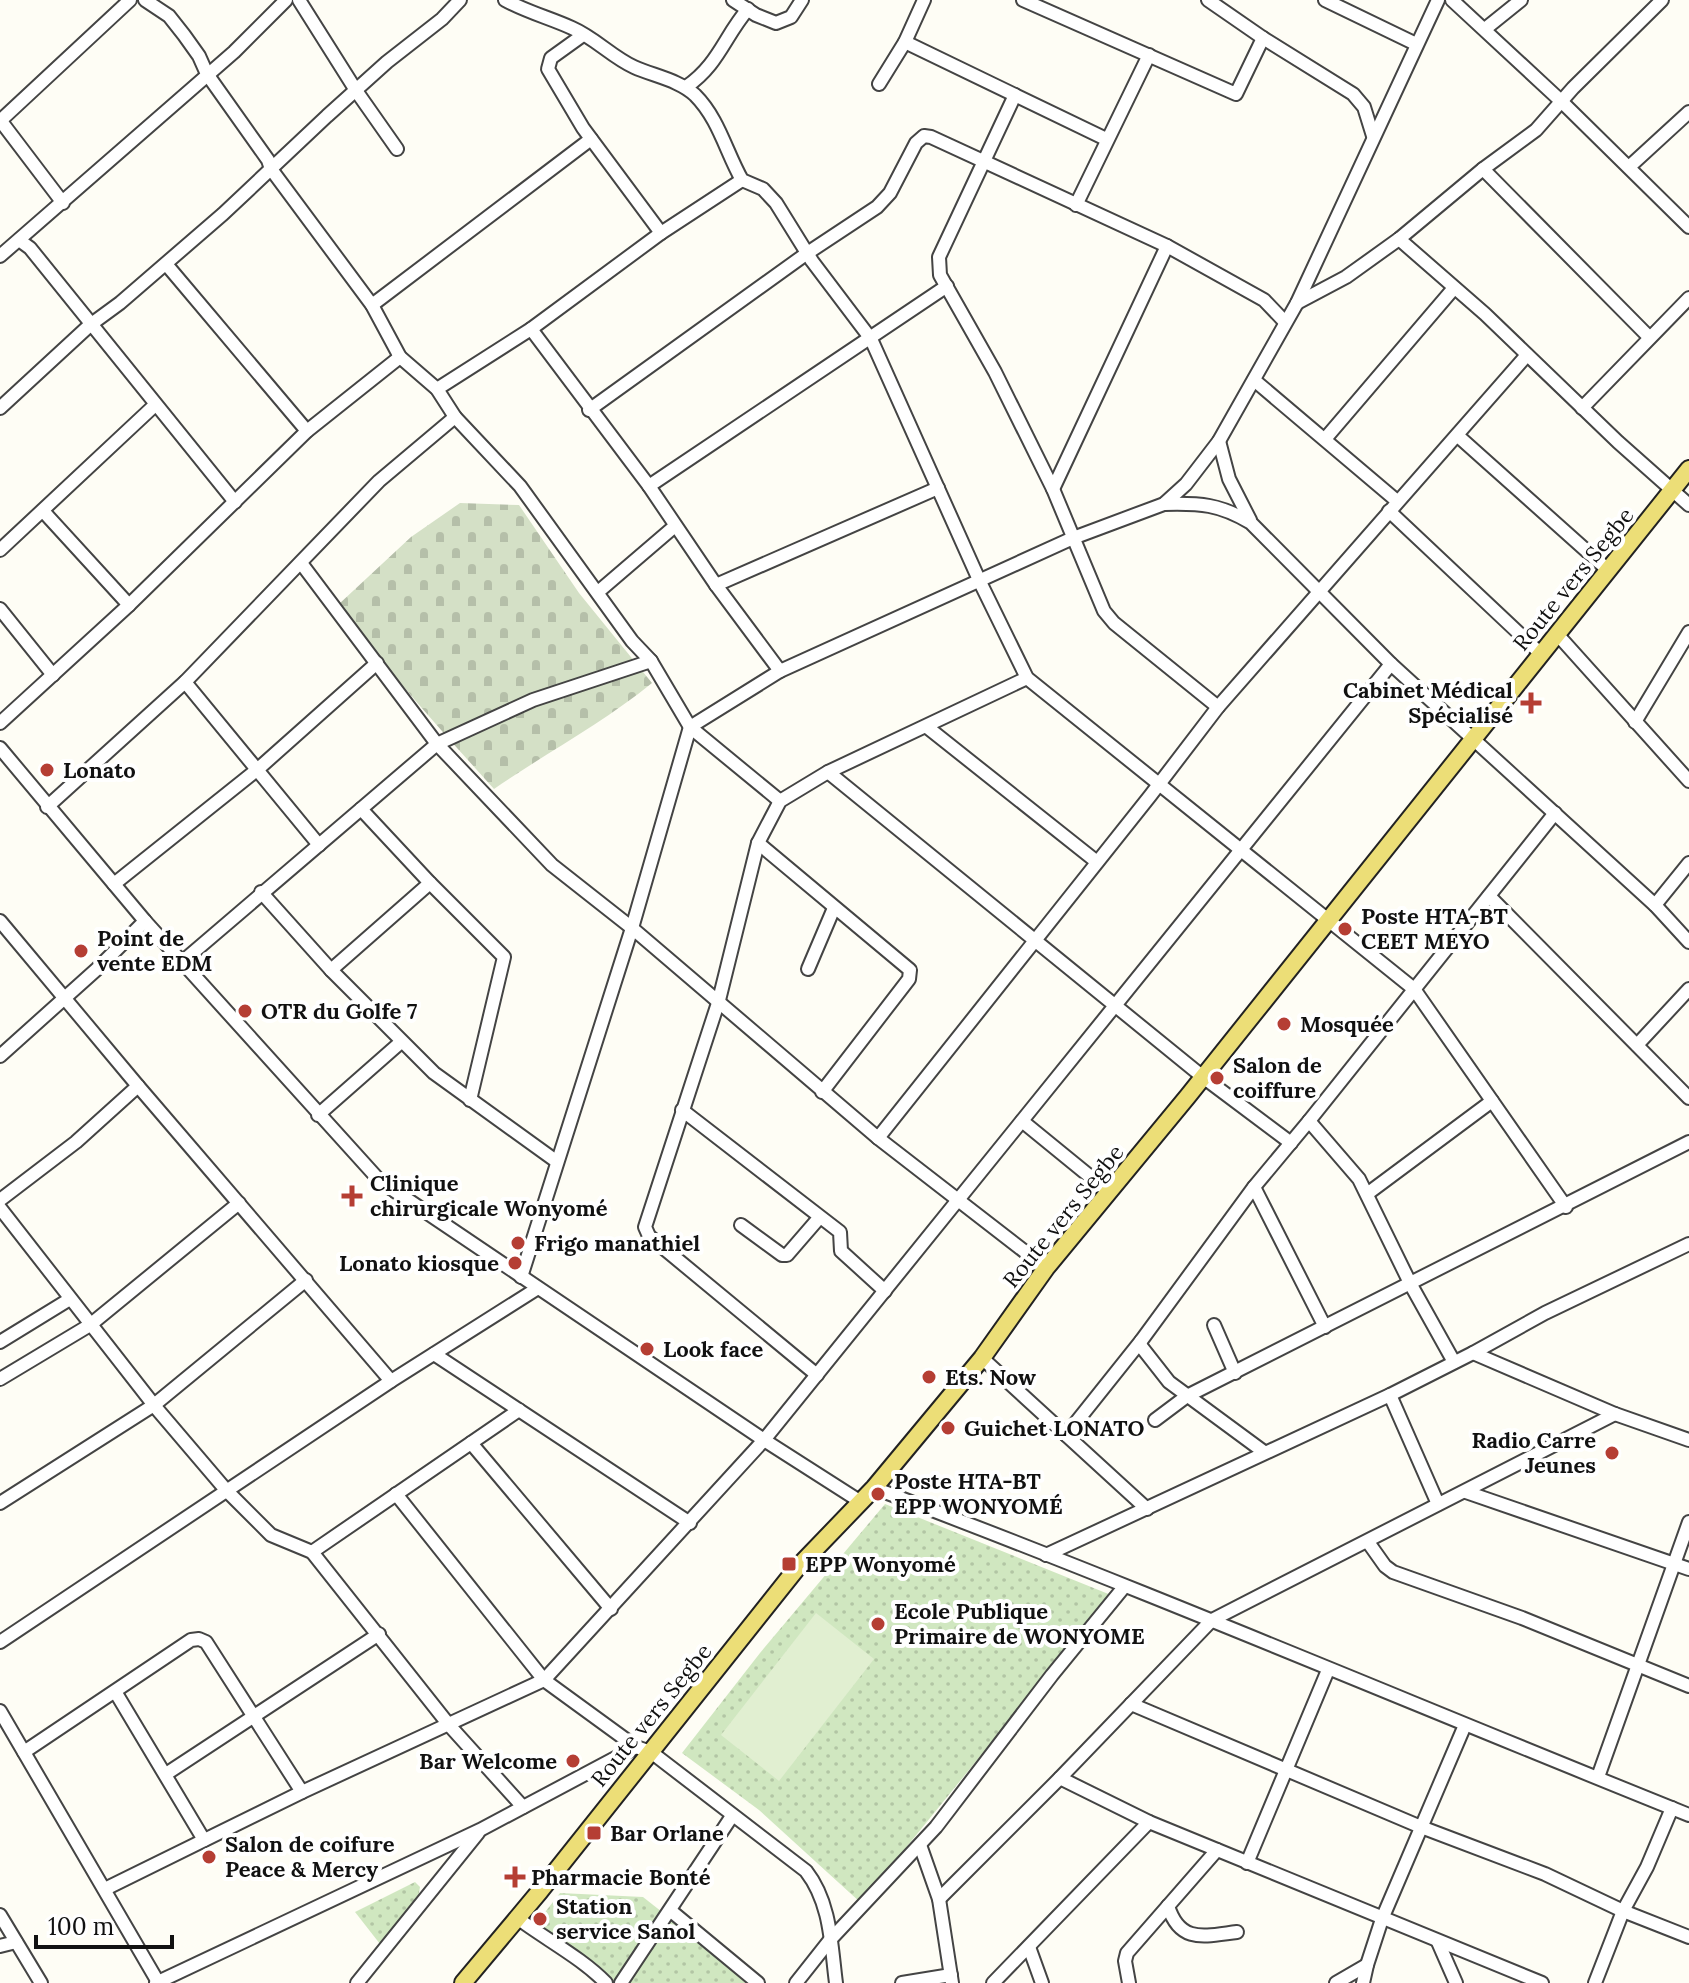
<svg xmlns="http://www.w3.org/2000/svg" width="1689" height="1983" font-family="Lora,serif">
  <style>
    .grass { fill: url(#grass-dots) }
    .cemetery { fill: url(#cemetery-stones) }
    .pitch { fill: #e1efd1 }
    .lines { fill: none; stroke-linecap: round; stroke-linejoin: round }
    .minor-casing { stroke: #444; stroke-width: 16 }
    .major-casing { stroke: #222; stroke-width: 20 }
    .minor { stroke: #fff; stroke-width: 12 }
    .major { stroke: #ecde77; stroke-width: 16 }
    .poi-dot { fill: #b53e34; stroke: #fff; stroke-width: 3 }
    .labels { text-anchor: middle; stroke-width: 8; stroke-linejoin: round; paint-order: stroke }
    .street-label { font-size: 22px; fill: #111; stroke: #fff }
    .poi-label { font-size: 22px; font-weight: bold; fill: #111; stroke: #fff; text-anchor: start }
  </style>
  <defs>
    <pattern id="grass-dots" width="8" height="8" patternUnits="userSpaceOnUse" patternTransform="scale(2)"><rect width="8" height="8" fill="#d0e7c0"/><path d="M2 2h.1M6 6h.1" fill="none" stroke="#b2c5a4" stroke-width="1.8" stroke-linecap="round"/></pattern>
    <pattern id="cemetery-stones" width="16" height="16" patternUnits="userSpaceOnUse" patternTransform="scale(2)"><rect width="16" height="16" fill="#d4e0c6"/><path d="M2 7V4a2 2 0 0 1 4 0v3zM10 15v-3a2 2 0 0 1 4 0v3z" fill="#b5bfa9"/></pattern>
  </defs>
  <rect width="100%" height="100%" fill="#fefdf5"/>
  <!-- grass -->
  <g class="grass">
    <path d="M885,1504L1111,1595L861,1903L759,1810L682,1753L760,1653Z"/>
    <path d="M415,1882L420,1887L418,1898L380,1944L355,1912Z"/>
    <path d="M560,1893L643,1897L752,1983H603L535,1925Z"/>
  </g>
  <!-- cemetery -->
  <path class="cemetery" d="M460,503L519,505L579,593L652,683C603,723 546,753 494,789C440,729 386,670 339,604L411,537Z"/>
  <!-- pitch -->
  <path class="pitch" d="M816,1613L874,1659L779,1781L721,1735Z"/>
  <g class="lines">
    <!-- minor casing -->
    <g class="minor-casing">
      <g id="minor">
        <path d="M145,0L169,16L184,35L199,56L207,74L268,160L271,169L372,305L400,357L437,389L455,417L520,486L632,641L651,661L690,727L780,801"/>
        <path d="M299,0L357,92L397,149"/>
        <path d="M505,0C527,12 550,18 572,28C595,38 612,57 634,67C654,76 679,80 695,95C719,119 726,152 742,180L763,189L776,203L812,261L871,339L980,582L1027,678L1414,989L1566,1207"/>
        <path d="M733,0L756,15L776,23L791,17L802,0"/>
        <path d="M1023,0L1236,94L1263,38"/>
        <path d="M1208,0L1263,38L1353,94L1364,107L1373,136"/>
        <path d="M1325,0L1416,44"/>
        <path d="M1452,0L1562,102L1689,227"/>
        <path d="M1485,29L1521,0"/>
        <path d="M583,35L551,58L548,69L583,128L661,233"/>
        <path d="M905,42L1106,139"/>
        <path d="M879,84L905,42L924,0"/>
        <path d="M686,87C719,64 724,37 748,9"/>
        <path d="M1015,95L939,257L940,275L995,372L1053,489L1104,611L1114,623L1218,707"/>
        <path d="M0,120L63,203"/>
        <path d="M0,121L130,0"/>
        <path d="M1629,167L1689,112"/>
        <path d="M1483,169L1649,337"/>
        <path d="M1076,205L1149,55"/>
        <path d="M1399,239L1485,314L1618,442L1689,505"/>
        <path d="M19,240L30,248L235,502"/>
        <path d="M0,256L234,52L286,0"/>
        <path d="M166,264L307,431"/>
        <path d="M1297,303L1346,277L1399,239L1483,169L1536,130L1573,88L1662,0"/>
        <path d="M372,305L591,139"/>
        <path d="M531,329L649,486L716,585L780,671"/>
        <path d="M1254,380L1397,501"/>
        <path d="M437,389L531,329L661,233L742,180"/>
        <path d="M0,408L90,325L120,303L223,214L327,116L387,62L442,19L460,0"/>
        <path d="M1582,408L1689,298"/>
        <path d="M589,410L806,254L877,207L890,193L916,143L924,136L931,137L1167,246L1264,300L1285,322"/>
        <path d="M1458,436L1608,570"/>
        <path d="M1325,439L1454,288"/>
        <path d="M1219,441L1229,479L1250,520"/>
        <path d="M649,486L947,286"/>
        <path d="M1053,489L1167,246"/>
        <path d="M1164,504C1200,503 1220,504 1251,523L1391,664L1655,905L1689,942"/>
        <path d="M43,511L129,605"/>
        <path d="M1389,511L1541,654"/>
        <path d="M0,550L155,405"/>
        <path d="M301,563L437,744L552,865L632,928L878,1138L1046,1268"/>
        <path d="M716,585L938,488"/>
        <path d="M598,592L675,526"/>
        <path d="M0,609L53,675"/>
        <path d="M1557,634L1689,781"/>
        <path d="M185,682L319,845"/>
        <path d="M1635,722L1689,632"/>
        <path d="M0,723L129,605L307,431L400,357"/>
        <path d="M927,727L1097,862"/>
        <path d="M0,748L145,921L380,1181L764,1440L861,1502"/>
        <path d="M828,772L1203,1077L1291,1143"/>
        <path d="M47,807L185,682L379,481L455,417"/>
        <path d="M361,809L430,883L504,957L470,1100"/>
        <path d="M758,843L910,970L909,979L822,1092"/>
        <path d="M114,884L258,769L377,663"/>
        <path d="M261,892L331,970L434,1073L556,1161"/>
        <path d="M1489,896L1689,1098"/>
        <path d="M1655,905L1689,863"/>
        <path d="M0,921L138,1086L391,1381"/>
        <path d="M182,962L437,744L533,700L651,661"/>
        <path d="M808,969L834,908"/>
        <path d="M331,970L430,883"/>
        <path d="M1637,1045L1689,989"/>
        <path d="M0,1056L97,969L145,921"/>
        <path d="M682,1110L840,1232L841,1251L885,1291"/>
        <path d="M318,1115L401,1042"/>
        <path d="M1022,1121L1109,1192"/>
        <path d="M1309,1121L1359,1179L1411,1285L1454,1362"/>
        <path d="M878,1138L1150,796L1218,707L1527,355"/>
        <path d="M1254,1187L1325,1327"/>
        <path d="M1367,1194L1492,1101"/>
        <path d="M0,1200L76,1142L138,1086"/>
        <path d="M0,1208L157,1409L226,1490L271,1535L312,1552L449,1725L523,1807"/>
        <path d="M741,1225L782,1255H787L819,1218"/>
        <path d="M521,1277L632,928L690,727L780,671L1073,538L1164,504L1186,484L1219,441L1297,303L1438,0"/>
        <path d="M1214,1325L1235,1373"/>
        <path d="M1141,1341L1140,1345L1169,1382L1264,1452"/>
        <path d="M0,1342L70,1299"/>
        <path d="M1473,1353L1615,1414L1689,1440"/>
        <path d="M434,1354L690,1523"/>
        <path d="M982,1358L1147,1509"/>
        <path d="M817,1375L649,1236L645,1227L719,1000L758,843L780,801L828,772L1027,678"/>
        <path d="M0,1379L90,1325L239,1203"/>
        <path d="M1390,1395L1438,1504"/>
        <path d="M1155,1420L1187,1396L1689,1142"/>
        <path d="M1066,1435L1141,1341L1254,1187L1309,1121L1555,813"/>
        <path d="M471,1443L611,1609"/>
        <path d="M874,1488C1148,1591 1417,1706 1689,1815"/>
        <path d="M1466,1492L1689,1569"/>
        <path d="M396,1494L544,1680L636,1747L651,1752L806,1871C831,1903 831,1945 836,1983"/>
        <path d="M0,1503L154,1405L306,1280"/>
        <path d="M1368,1542L1385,1566L1393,1572L1522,1618L1689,1686"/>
        <path d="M312,1552L519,1410"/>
        <path d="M1046,1555L1390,1395L1473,1353L1545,1313L1689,1244"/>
        <path d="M0,1642L391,1381L538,1288"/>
        <path d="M116,1693L204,1840"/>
        <path d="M1131,1704L1421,1827L1545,1874L1623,1911L1689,1937"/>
        <path d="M0,1711L158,1982"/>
        <path d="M24,1752L191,1640L199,1639L206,1642L302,1792"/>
        <path d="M166,1774L379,1634"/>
        <path d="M1598,1777L1689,1522"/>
        <path d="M1060,1778L1149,1822L1542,1983"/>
        <path d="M920,1845L939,1899L952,1983"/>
        <path d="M1247,1863L1328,1670"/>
        <path d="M105,1889L302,1792L544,1680L764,1440L1391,664"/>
        <path d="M939,1899L1060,1778L1212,1620L1615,1414"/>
        <path d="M1168,1906C1180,1944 1204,1936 1237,1932"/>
        <path d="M671,1911L758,1983"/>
        <path d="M0,1915L41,1983"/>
        <path d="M516,1917C545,1939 582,1958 606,1983"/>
        <path d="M1438,1942L1456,1983"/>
        <path d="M0,1946L16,1942"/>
        <path d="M1029,1947L1042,1983"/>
        <path d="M156,1983L480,1830L636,1747"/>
        <path d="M357,1983L478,1833"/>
        <path d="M621,1983L732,1816"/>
        <path d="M796,1983L830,1940L936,1827L1052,1675L1124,1587"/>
        <path d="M902,1983L951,1975"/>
        <path d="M993,1983L1149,1822"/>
        <path d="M1129,1983L1125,1961L1127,1953L1217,1850"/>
        <path d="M1336,1983L1367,1965"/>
        <path d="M1363,1983L1367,1965L1382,1919L1465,1725"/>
        <path d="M1595,1983L1623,1911L1647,1867L1672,1808"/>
      </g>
    </g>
    <!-- major casing -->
    <g class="major-casing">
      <path id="major" d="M463,1983L540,1891L797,1568L874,1488L982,1358L1046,1268L1188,1096L1689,469"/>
    </g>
    <!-- minor -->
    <use href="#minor" class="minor"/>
    <!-- major -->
    <use href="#major" class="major"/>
  </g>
  <!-- markers -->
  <g class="poi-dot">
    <path d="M1527 691h8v8h8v8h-8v8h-8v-8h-8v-8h8z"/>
    <circle cx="47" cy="770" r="8"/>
    <circle cx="1345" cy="929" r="8"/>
    <circle cx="81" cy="951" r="8"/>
    <circle cx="245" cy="1011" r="8"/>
    <circle cx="1284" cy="1024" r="8"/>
    <circle cx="1217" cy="1078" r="8"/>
    <path d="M348 1184h8v8h8v8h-8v8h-8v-8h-8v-8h8z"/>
    <circle cx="518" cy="1243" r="8"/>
    <circle cx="515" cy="1263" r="8"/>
    <circle cx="647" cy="1349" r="8"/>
    <circle cx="929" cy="1377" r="8"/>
    <circle cx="948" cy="1428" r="8"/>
    <circle cx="1612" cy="1453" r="8"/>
    <circle cx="878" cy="1494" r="8"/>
    <rect x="781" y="1556" width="16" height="16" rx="4"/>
    <circle cx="878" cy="1624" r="8"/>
    <circle cx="573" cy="1761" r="8"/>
    <rect x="586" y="1825" width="16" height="16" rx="4"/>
    <circle cx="209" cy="1857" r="8"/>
    <path d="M511 1865h8v8h8v8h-8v8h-8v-8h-8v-8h8z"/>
    <circle cx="540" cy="1919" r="8"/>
  </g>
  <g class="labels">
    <!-- street labels -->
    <g class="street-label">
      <text transform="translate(1573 579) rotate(-51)" y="8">Route vers Segbe</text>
      <text transform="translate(1063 1216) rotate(-51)" y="8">Route vers Segbe</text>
      <text transform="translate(651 1715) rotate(-51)" y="8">Route vers Segbe</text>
    </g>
    <!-- poi labels -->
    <g class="poi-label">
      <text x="1513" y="698" text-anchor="end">Cabinet Médical<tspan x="1513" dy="25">Spécialisé</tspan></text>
      <text x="63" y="778">Lonato</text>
      <text x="1361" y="924">Poste HTA-BT<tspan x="1361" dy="25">CEET MEYO</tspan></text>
      <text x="97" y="946">Point de<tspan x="97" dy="25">vente EDM</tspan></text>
      <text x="261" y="1019">OTR du Golfe 7</text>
      <text x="1300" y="1032">Mosquée</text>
      <text x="1233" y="1073">Salon de<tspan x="1233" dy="25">coiffure</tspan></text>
      <text x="370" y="1191">Clinique<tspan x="370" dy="25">chirurgicale Wonyomé</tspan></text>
      <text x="534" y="1251">Frigo manathiel</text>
      <text x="499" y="1271" text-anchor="end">Lonato kiosque</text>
      <text x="663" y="1357">Look face</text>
      <text x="945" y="1385">Ets. Now</text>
      <text x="964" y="1436">Guichet LONATO</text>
      <text x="1596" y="1448" text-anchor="end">Radio Carre<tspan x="1596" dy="25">Jeunes</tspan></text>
      <text x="894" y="1489">Poste HTA-BT<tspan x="894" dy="25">EPP WONYOMÉ</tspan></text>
      <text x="805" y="1572">EPP Wonyomé</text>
      <text x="894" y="1619">Ecole Publique<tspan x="894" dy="25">Primaire de WONYOME</tspan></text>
      <text x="557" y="1769" text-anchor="end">Bar Welcome</text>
      <text x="610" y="1841">Bar Orlane</text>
      <text x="225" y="1852">Salon de coifure<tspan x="225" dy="25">Peace &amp; Mercy</tspan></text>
      <text x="531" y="1885">Pharmacie Bonté</text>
      <text x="556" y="1914">Station<tspan x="556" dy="25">service Sanol</tspan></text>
    </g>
  </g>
  <!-- scale -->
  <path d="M36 1935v12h136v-12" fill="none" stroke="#111111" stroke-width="4"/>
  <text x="48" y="1935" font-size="24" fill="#111111" stroke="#ffffff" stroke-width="6" paint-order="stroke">100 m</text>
</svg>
